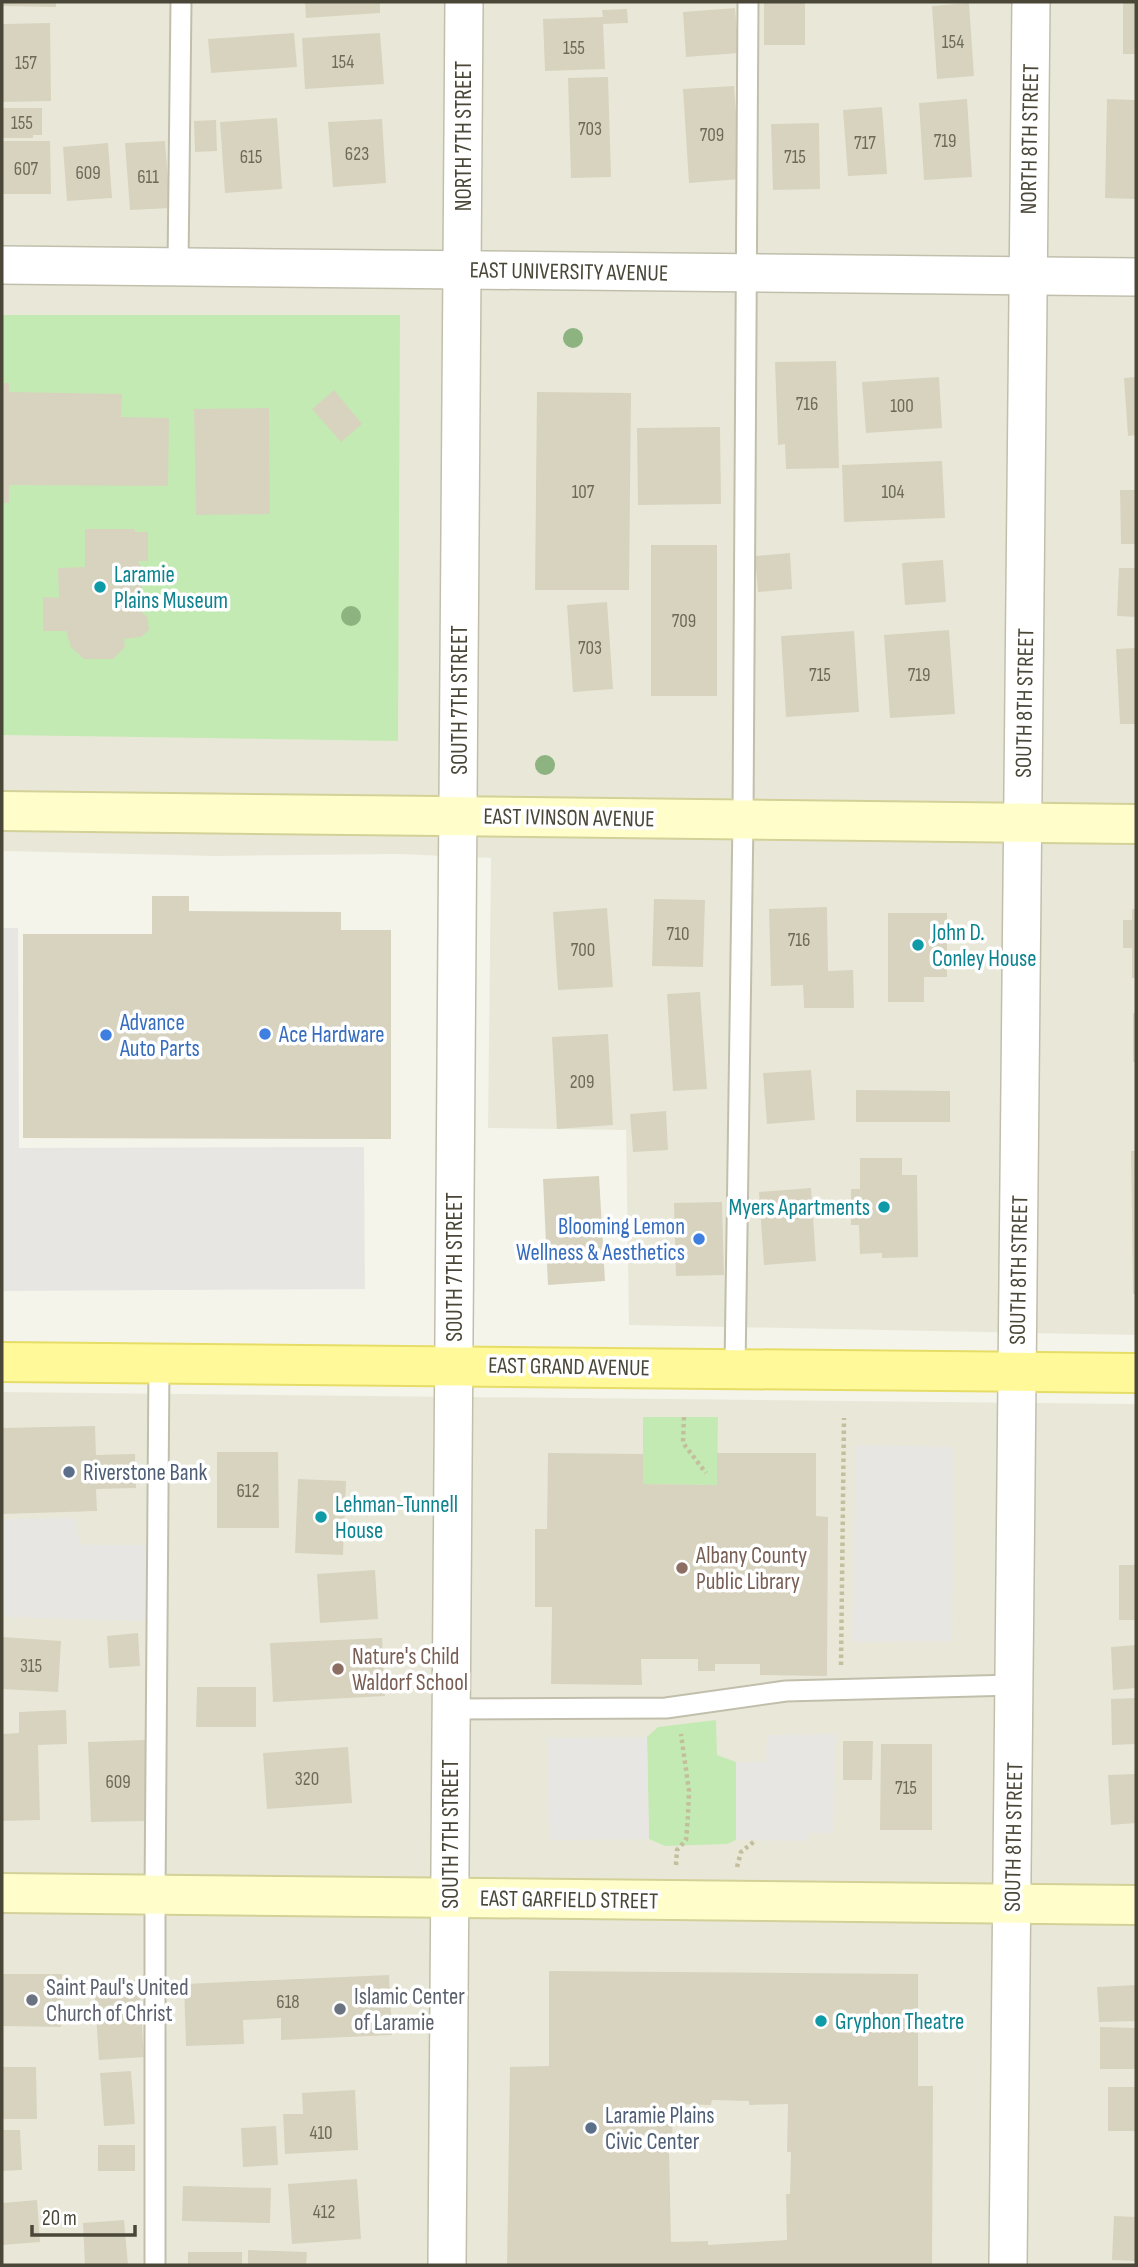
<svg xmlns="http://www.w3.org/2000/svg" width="1138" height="2267" font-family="'Sofia Sans Condensed',sans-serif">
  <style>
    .residential { fill: #e9e8d8 }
    .green { fill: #c4eab3 }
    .parking { fill: #e7e6e2 }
    .building { fill: #d7d3bf; fill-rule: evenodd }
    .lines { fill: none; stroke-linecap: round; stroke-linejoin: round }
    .lane-casing { stroke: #c1bfac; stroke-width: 23 }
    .street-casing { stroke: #c1bfac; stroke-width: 40 }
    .secondary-casing { stroke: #d3d197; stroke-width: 42 }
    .primary-casing { stroke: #e6dd67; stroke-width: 42 }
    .path { stroke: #c3bf9d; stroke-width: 4.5; stroke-dasharray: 3.5 3.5; stroke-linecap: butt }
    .lane { stroke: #fff; stroke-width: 19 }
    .street { stroke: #fff; stroke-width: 37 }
    .secondary { stroke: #fffecb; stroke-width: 38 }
    .primary { stroke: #fff99a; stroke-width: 38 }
    .tree { fill: #8cb380 }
    .culture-dot { fill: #0f9aa8; stroke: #fff; stroke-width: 2.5 }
    .shop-dot { fill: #3f7fe0; stroke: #fff; stroke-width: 2.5 }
    .service-dot { fill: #5c6f8a; stroke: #fff; stroke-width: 2.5 }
    .education-dot { fill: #8d6e63; stroke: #fff; stroke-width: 2.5 }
    .worship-dot { fill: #6b7280; stroke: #fff; stroke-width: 2.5 }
    .labels { text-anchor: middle; stroke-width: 7; stroke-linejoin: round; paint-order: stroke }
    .number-label { font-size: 19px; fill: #6d6a5a }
    .street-label { font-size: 23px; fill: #4a4738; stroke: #fff }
    .culture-label { font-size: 23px; fill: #0d838f; stroke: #fff; text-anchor: start }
    .shop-label { font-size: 23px; fill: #366cbe; stroke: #fff; text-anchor: start }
    .service-label { font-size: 23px; fill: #4e5e75; stroke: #fff; text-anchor: start }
    .education-label { font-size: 23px; fill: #785e54; stroke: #fff; text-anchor: start }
    .worship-label { font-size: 23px; fill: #5b616d; stroke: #fff; text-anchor: start }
  </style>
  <rect width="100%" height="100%" fill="#f5f4ea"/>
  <!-- residential -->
  <g class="residential">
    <path d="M2,2H1136V1335L629,1325L626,1130L488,1128L491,858L398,854L216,856L2,851Z"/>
    <path d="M2,1392L1136,1404V2265H2Z"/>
  </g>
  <!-- green -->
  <g class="green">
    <path d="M2,315H400L398,741L2,735Z"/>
    <path d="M643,1417H718L717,1485L643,1484Z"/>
    <path d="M716,1720L717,1755L736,1762V1840L727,1844L665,1846L649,1839L647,1737L658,1727Z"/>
  </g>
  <!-- parking -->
  <g class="parking">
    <path d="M2,928H18L19,1148L364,1147L365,1289L2,1291Z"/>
    <path d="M856,1445L954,1447L952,1641L852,1642Z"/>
    <path d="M76,1518L77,1535L82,1545H151L150,1621L2,1617V1519Z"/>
    <path d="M835,1734L834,1834L809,1833L808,1841L736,1840V1762H766L767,1735Z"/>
    <path d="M647,1737L649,1839L549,1840L547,1738Z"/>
  </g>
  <!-- building -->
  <g class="building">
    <path d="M2,2H56V7L2,6Z"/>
    <path d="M305,2H380V13L306,18Z"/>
    <rect x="764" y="2" width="41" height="43"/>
    <rect x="1123" y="2" width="13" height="52"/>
    <path d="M969,3L974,76L937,79L932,6Z"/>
    <path d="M735,8L739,53L686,57L683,12Z"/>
    <path d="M627,9L628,23L603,24L605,69L545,71L543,19L603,17L602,10Z"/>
    <path d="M50,23L51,101L2,102V24Z"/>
    <path d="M294,33L297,67L211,73L208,39Z"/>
    <path d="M380,33L384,84L305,89L302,38Z"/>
    <path d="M608,77L611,177L571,178L568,78Z"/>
    <path d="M734,86L741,179L689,183L683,89Z"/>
    <path d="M967,99L972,177L924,180L919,103Z"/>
    <path d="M1107,99L1136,100V199L1105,198Z"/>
    <path d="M882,107L887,174L848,176L843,110Z"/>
    <path d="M2,108H42V135H33V138H2Z"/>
    <path d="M277,118L282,189L225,193L220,122Z"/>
    <path d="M382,119L386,183L333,187L328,122Z"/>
    <path d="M216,120L217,151L195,152L194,121Z"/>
    <path d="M819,123L820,189L773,190L771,124Z"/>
    <path d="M2,141H50L51,194H2Z"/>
    <path d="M165,141L170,208L130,210L125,143Z"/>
    <path d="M108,143L112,198L67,201L63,147Z"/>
    <path d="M836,361L839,468L786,469L785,444L778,445L775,362Z"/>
    <path d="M939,377L942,428L866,433L862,382Z"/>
    <path d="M1136,377V435L1128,436L1124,378Z"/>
    <path d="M2,383H9V392L122,394L121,417L169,418L168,486L9,485V503H2Z"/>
    <path d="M334,390L362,424L341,442L312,409Z"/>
    <path d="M537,392L631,393L629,590H535Z"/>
    <path d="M269,408L270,514L196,515L194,409Z"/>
    <path d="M720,427L721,504L638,505L637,428Z"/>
    <path d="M942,461L945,518L844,522L842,465Z"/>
    <path d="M1120,490H1136V544H1121Z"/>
    <path d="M85,529H135V532H148V561H138L142,569V613L147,616L149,630L141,637L124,639L125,647L113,659H84L71,647L66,631H43V597L59,598L58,568L85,567Z"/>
    <rect x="651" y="545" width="66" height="151"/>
    <path d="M790,553L792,589L758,592L755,556Z"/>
    <path d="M943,560L946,602L905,605L902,563Z"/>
    <path d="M1119,568H1136V617L1117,616Z"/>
    <path d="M607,602L613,689L573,692L567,605Z"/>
    <path d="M949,630L955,714L890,718L884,635Z"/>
    <path d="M854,631L859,712L786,717L781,636Z"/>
    <path d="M1136,648V724H1120L1116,649Z"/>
    <path d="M152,896H189V911L341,912V930H391V1139L23,1138V934H152Z"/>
    <path d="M654,899L705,900L703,967L652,966Z"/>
    <path d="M827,907L828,971L853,970L854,1008H804L803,985L771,986L769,909Z"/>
    <path d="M607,908L613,987L558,990L553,912Z"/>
    <path d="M1132,909H1136V978H1132V948H1123V920H1132Z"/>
    <path d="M888,913H947V977H924V1002H888Z"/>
    <path d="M700,992L707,1089L673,1091L667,994Z"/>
    <rect x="1133" y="1013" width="3" height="49"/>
    <path d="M608,1034L613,1125L557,1129L552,1037Z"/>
    <path d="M811,1070L815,1120L767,1124L763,1073Z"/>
    <path d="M856,1090L950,1091V1122H856Z"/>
    <path d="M666,1111L668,1150L633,1152L630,1114Z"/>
    <path d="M1131,1151H1136V1294H1133Z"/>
    <path d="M860,1158H902V1175H917L918,1257L882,1258V1253L860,1254L859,1225H851V1189H860Z"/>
    <path d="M599,1176L605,1281L548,1285L543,1179Z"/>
    <path d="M811,1188L816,1261L764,1265L759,1192Z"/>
    <path d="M722,1202L724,1275L676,1276L674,1203Z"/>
    <path d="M95,1426L96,1455L135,1454L136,1488L96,1489L97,1511L2,1514V1428Z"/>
    <path d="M217,1452H278L279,1528H217Z"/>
    <path d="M548,1453L643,1454V1484L717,1485V1453H816V1516L828,1517L827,1676L760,1675V1664H715V1671H698V1659H641L642,1685L551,1684L552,1607H535V1529H547Z"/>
    <path d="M298,1479L346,1481L343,1555L295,1553Z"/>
    <rect x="1119" y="1565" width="17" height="55"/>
    <path d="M375,1570L378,1619L320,1623L317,1574Z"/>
    <path d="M138,1633L140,1666L109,1668L107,1636Z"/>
    <path d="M2,1637L61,1641L58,1692L2,1689Z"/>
    <path d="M382,1638L385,1696L273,1702L270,1643Z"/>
    <path d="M1136,1645V1688L1113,1690L1111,1647Z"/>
    <path d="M197,1687H256V1727H196Z"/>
    <path d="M1136,1698V1744L1112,1745L1111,1699Z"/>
    <path d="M66,1710L67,1744L38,1745L40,1820L2,1821V1734L19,1733V1712Z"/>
    <path d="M146,1740L148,1821L91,1822L88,1742Z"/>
    <path d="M843,1741H873L872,1780H843Z"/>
    <path d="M881,1744H932V1830H880Z"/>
    <path d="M348,1747L352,1803L267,1809L263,1753Z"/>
    <path d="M1136,1774V1823L1111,1825L1108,1775Z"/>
    <path d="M549,1971L918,1974V2086H933L932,2265H507L510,2067L549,2066ZM712,2100L749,2101V2105L788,2104L787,2152H791L790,2194H786L787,2240L708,2245V2241L671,2242L669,2151L672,2152L673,2104L711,2105Z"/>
    <path d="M2,1974H62L61,2027L2,2026Z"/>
    <path d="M389,1975L392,2035L281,2040V2018L243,2020L244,2044L186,2046L184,1984Z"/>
    <path d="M139,1980L144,2057L99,2060L94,1983Z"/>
    <path d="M1136,1985V2021L1099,2022L1097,1987Z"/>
    <path d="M1100,2027L1136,2028V2069H1100Z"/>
    <path d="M2,2067H36L37,2119H2Z"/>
    <path d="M131,2071L135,2124L104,2126L100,2073Z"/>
    <rect x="1108" y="2087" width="28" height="44"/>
    <path d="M355,2090L358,2150L285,2154L283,2114H303L302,2093Z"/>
    <path d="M276,2126L278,2165L243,2167L241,2128Z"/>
    <path d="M2,2130H20L22,2170L2,2171Z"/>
    <rect x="98" y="2145" width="37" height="26"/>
    <path d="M357,2179L361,2239L292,2244L288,2184Z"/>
    <path d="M183,2186L271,2188L270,2223L182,2221Z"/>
    <path d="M37,2200L40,2242L2,2245V2203Z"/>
    <path d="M1114,2216L1136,2217V2261L1112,2260Z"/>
    <path d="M124,2220L128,2265H85L83,2223Z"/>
    <path d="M248,2250L307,2252L306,2265H248Z"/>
    <rect x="188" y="2252" width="54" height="13"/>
  </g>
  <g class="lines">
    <!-- lane casing -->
    <g class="lane-casing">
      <g id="lane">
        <path d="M178,266L181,2"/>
        <path d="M735,1368L743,819L748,2"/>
        <path d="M450,1709L666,1708L786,1691L1014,1685"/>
        <path d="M155,2265V1895L159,1363"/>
      </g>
    </g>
    <!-- street casing -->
    <g class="street-casing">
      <g id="street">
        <path d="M2,265L1136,277"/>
        <path d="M447,2265L464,2"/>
        <path d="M1008,2265L1031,2"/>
      </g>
    </g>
    <!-- secondary casing -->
    <g class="secondary-casing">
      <g id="secondary">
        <path d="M2,811L1136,824"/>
        <path d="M2,1893L1136,1905"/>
      </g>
    </g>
    <!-- primary casing -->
    <g class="primary-casing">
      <path id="primary" d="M2,1362L1136,1373"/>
    </g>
    <!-- path -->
    <g class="path">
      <path d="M684,1417L683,1443L706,1473"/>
      <path d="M841,1665L844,1418"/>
      <path d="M676,1865L677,1850L686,1840L688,1816L689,1791L681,1734"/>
      <path d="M737,1867L741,1852L756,1840"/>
    </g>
    <!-- lane -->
    <use href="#lane" class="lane"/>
    <!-- street -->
    <use href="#street" class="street"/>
    <!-- secondary -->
    <use href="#secondary" class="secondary"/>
    <!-- primary -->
    <use href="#primary" class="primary"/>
  </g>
  <!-- trees -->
  <g class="tree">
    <circle cx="573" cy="338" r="10"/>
    <circle cx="351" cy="616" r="10"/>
    <circle cx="545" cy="765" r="10"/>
  </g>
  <!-- markers -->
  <g class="culture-dot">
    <circle cx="100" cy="587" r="7"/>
    <circle cx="918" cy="945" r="7"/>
    <circle cx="884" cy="1207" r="7"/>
    <circle cx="321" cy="1517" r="7"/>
    <circle cx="821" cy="2021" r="7"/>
  </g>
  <g class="shop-dot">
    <circle cx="265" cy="1034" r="7"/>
    <circle cx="106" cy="1035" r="7"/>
    <circle cx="699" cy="1239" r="7"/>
  </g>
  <g class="service-dot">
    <circle cx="69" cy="1472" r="7"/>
    <circle cx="591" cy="2128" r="7"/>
  </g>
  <g class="education-dot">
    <circle cx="682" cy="1568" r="7"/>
    <circle cx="338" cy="1669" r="7"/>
  </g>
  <g class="worship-dot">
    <circle cx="32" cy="2000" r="7"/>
    <circle cx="340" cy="2009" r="7"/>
  </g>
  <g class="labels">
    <!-- number labels -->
    <g class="number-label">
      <text x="953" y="48">154</text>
      <text x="574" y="54">155</text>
      <text x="343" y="68">154</text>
      <text x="26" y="69">157</text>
      <text x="22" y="129">155</text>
      <text x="590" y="135">703</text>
      <text x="712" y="141">709</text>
      <text x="945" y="147">719</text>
      <text x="865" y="149">717</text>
      <text x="357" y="160">623</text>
      <text x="251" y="163">615</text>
      <text x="795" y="163">715</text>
      <text x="26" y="175">607</text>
      <text x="88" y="179">609</text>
      <text x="148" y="183">611</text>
      <text x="807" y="410">716</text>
      <text x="902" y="412">100</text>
      <text x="583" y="498">107</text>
      <text x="893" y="498">104</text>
      <text x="684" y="627">709</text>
      <text x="590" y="654">703</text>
      <text x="820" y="681">715</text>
      <text x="919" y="681">719</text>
      <text x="678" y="940">710</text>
      <text x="799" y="946">716</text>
      <text x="583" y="956">700</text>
      <text x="582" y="1088">209</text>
      <text x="248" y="1497">612</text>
      <text x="31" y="1672">315</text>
      <text x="307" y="1785">320</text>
      <text x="118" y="1788">609</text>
      <text x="906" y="1794">715</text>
      <text x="288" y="2008">618</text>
      <text x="321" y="2139">410</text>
      <text x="324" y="2218">412</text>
    </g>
    <!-- street labels -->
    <g class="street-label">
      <text transform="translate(463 136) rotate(-90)" y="8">NORTH 7TH STREET</text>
      <text transform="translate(1029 139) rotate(-89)" y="8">NORTH 8TH STREET</text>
      <text transform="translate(569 271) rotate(1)" y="8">EAST UNIVERSITY AVENUE</text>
      <text transform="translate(459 700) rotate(-90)" y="8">SOUTH 7TH STREET</text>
      <text transform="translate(1024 703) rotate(-89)" y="8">SOUTH 8TH STREET</text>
      <text transform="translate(569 817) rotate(1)" y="8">EAST IVINSON AVENUE</text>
      <text transform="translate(454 1267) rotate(-90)" y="8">SOUTH 7TH STREET</text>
      <text transform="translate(1018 1270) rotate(-89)" y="8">SOUTH 8TH STREET</text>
      <text transform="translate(569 1366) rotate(1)" y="8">EAST GRAND AVENUE</text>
      <text transform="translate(450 1834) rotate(-90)" y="8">SOUTH 7TH STREET</text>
      <text transform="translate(1013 1837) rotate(-89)" y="8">SOUTH 8TH STREET</text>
      <text transform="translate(569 1899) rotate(1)" y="8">EAST GARFIELD STREET</text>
    </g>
    <!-- culture labels -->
    <g class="culture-label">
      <text x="114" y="582">Laramie<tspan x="114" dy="26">Plains Museum</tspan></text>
      <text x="932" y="940">John D.<tspan x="932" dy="26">Conley House</tspan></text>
      <text x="870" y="1215" text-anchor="end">Myers Apartments</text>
      <text x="335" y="1512">Lehman-Tunnell<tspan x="335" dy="26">House</tspan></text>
      <text x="835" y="2029">Gryphon Theatre</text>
    </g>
    <!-- shop labels -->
    <g class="shop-label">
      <text x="120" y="1030">Advance<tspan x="120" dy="26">Auto Parts</tspan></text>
      <text x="279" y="1042">Ace Hardware</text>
      <text x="685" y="1234" text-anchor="end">Blooming Lemon<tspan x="685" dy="26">Wellness &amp; Aesthetics</tspan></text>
    </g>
    <!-- service labels -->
    <g class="service-label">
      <text x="83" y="1480">Riverstone Bank</text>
      <text x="605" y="2123">Laramie Plains<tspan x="605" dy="26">Civic Center</tspan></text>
    </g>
    <!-- education labels -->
    <g class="education-label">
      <text x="696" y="1563">Albany County<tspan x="696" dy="26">Public Library</tspan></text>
      <text x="352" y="1664">Nature's Child<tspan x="352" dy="26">Waldorf School</tspan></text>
    </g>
    <!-- worship labels -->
    <g class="worship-label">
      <text x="46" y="1995">Saint Paul's United<tspan x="46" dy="26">Church of Christ</tspan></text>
      <text x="354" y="2004">Islamic Center<tspan x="354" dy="26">of Laramie</tspan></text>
    </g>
  </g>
  <!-- border -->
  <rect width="1138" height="2267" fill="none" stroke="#4a4738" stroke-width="7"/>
  <!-- scale -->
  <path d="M32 2225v10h103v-10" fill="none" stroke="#4a4738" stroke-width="3.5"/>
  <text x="42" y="2225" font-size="21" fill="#4a4738" stroke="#ffffff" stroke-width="5" paint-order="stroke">20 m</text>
</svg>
